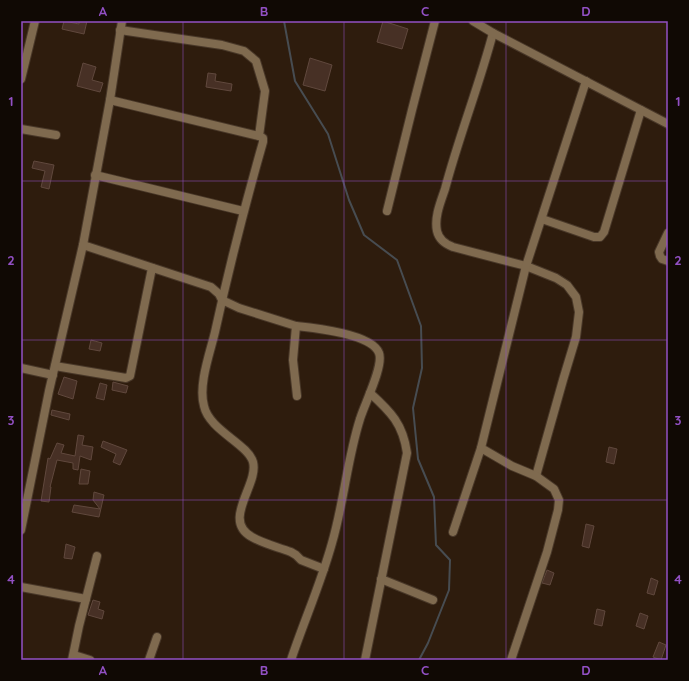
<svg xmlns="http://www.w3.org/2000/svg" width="689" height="681" font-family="Quicksand,sans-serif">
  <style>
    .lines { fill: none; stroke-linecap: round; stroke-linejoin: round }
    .stream { stroke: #474c51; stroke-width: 2 }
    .building { fill: #473025; stroke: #60483d }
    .minor-casing { stroke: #493829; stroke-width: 10 }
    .tertiary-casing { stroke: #493829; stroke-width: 10 }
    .minor { stroke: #7f6a4f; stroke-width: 8 }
    .tertiary { stroke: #7f6a4f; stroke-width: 8 }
    .grid { fill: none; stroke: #9250c4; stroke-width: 1; stroke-opacity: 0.55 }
    .neatline { fill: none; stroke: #9250c4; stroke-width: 1.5 }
    .grid-label { font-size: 13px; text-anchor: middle; font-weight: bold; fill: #9250c4 }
  </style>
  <rect width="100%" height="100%" fill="#2e1c0d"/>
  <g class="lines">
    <!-- stream -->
    <path class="stream" d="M284,21L295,81L328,134L349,200L364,235L397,260L421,326L422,368L413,408L418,459L434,497L436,545L450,560L449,590L428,643L419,660"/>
  </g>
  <!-- building -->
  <g class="building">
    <path d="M64,21L79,24V21H87L84,34L62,29Z"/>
    <path d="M383,21L408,29L402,49L377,42Z"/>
    <path d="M310,58L332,65L325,91L303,85Z"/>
    <path d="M83,63L96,67L92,80L103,83L100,92L77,86Z"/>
    <path d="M208,73L216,74L215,81L232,84L231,91L206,87Z"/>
    <path d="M34,161L54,165L49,189L41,187L45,171L32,168Z"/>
    <path d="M91,340L102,343L100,351L89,349Z"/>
    <path d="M64,377L77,381L73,399L58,394Z"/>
    <path d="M113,382L128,386L126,393L112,390Z"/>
    <path d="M100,383L107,385L104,400L96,398Z"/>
    <path d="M52,410L70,414L69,420L51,415Z"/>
    <path d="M78,435L84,436L82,445L93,447L91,460L80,456L78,470L73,469V463L57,460L50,487H51L49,502L41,501L48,458L50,459L57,443L64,445L61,453L75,456Z"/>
    <path d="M103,441L127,450L120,465L113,462L116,454L101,447Z"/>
    <path d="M609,447L617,449L614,464L606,462Z"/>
    <path d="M81,469L90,471L88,484H79Z"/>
    <path d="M94,492L104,495L99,517L72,512L74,505L100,509L93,500Z"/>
    <path d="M586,524L594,526L589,548L582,546Z"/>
    <path d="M66,544L75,547L72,559L64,558Z"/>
    <path d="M547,570L554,573L550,585L542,583Z"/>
    <path d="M651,578L658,581L654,595L647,593Z"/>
    <path d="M93,600L100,602L98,609L104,611L102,619L88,615Z"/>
    <path d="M597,609L605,611L602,626L594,624Z"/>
    <path d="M640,613L648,616L644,629L636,626Z"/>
    <path d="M659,642L666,645L661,660L653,657Z"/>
  </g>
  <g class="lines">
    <!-- minor casing -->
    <g class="minor-casing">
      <g id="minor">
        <path d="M120,30L222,45L244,51L256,61L265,91L259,136"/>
        <path d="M493,33C479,86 459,136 445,189C441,201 434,217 437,231C439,240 445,244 453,247L526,266L556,278L567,285L576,297L579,312L576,337L563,380L536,476"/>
        <path d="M21,79L35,21"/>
        <path d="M110,100L259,136L263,138V142C245,205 229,268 215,332C210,353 198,385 204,406C209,430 248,444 253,462C259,485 221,520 252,537C264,544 278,547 291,552L296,555L301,560L324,569"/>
        <path d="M21,129L56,135"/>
        <path d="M95,175L243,211"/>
        <path d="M387,211L412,110L435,21"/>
        <path d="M542,219L594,237H600L604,232L641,110"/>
        <path d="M668,233L659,252L660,256L662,259L668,261"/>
        <path d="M83,245L211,287L219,294L222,300L239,308L296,326L293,360L297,396"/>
        <path d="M55,366L126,378L130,376L152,268"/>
        <path d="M21,368L53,375"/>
        <path d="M21,530L49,391L83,245L110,100L122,21"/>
        <path d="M453,532L481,448"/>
        <path d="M381,579L433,600"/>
        <path d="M21,587L86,599"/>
        <path d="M74,655L90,660"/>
        <path d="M72,660L79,626L97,556"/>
        <path d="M149,660L157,637"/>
        <path d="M291,660C304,621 321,583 332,543C344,502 347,460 360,419C364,405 384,366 379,353C372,334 315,328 296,326"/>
        <path d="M365,660L407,453C403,424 391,412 370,393"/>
        <path d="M511,660L547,552L558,510L559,500L554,489L536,476L512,466L481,448L526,266L586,81"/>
      </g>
    </g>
    <!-- tertiary casing -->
    <g class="tertiary-casing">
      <path id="tertiary" d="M473,21L493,33L668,124"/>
    </g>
    <!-- minor -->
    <use href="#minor" class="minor"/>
    <!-- tertiary -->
    <use href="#tertiary" class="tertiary"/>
  </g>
  <!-- grid -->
  <path class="grid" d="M183,21V660M344,21V660M506,21V660M21,181H668M21,340H668M21,500H668"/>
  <!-- border -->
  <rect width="689" height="681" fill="none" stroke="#100904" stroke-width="44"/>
  <rect x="22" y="22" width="645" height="637" class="neatline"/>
  <g class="grid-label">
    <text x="103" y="16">A</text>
    <text x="264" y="16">B</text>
    <text x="425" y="16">C</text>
    <text x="586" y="16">D</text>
    <text x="11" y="106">1</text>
    <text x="678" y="106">1</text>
    <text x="11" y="265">2</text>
    <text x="678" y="265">2</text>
    <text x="11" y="425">3</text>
    <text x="678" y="425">3</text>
    <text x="11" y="584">4</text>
    <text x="678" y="584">4</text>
    <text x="103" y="675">A</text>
    <text x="264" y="675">B</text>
    <text x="425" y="675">C</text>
    <text x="586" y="675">D</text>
  </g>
</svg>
